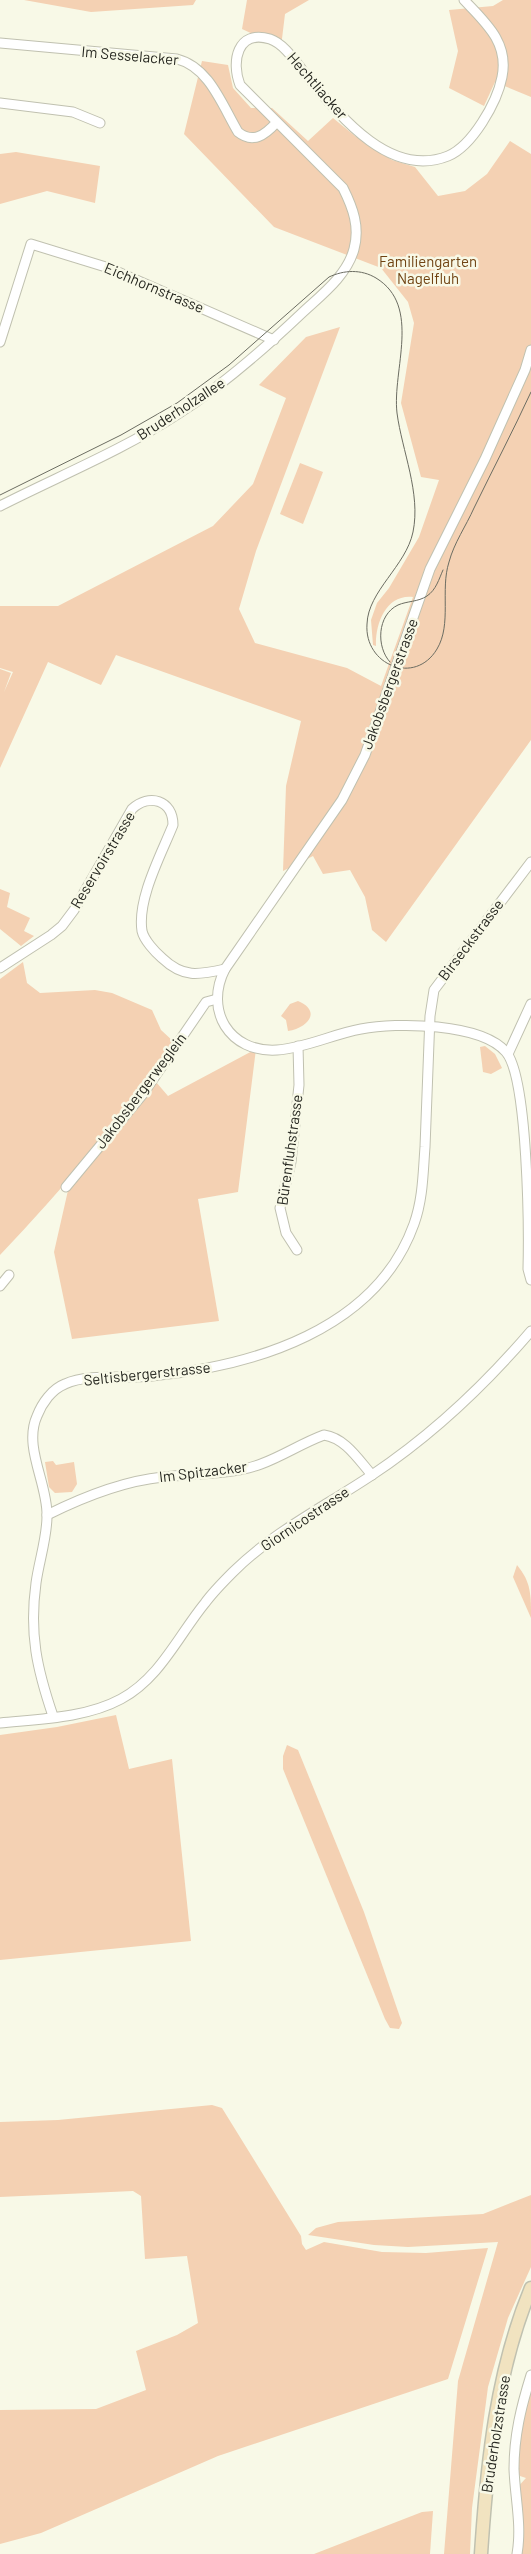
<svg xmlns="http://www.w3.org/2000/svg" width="531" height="2554" font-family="Barlow,sans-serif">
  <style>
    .green { fill: #f4d1b3 }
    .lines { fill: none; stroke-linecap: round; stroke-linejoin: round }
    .minor-casing { stroke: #c0c1b0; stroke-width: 11 }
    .secondary-casing { stroke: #c0c1b0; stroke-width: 15 }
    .minor { stroke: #fff; stroke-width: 9 }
    .secondary { stroke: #f1e3c0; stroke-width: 12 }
    .tram { stroke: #6c6d62; stroke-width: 1 }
    .labels { text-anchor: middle; stroke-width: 5; stroke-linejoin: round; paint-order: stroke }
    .street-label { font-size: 15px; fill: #262720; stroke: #f8f9e7 }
    .park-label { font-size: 15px; fill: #704312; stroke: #f8f9e7 }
  </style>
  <rect width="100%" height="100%" fill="#f8f9e7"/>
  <!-- green -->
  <g class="green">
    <path d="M24,0H196L193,5L91,12Z"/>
    <path d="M247,0H309L285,14L281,47L242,29Z"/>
    <path d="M503,0H531V97L495,82L484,106L449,88L458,51L449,10L493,6Z"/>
    <path d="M202,61L228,65L233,88L251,108H272L308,141L333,118L355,136L392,160L415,167L438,196L465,191L487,174L510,141L531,154V740L386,942L372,930L365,897L350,870L323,874L313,856L283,871L286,786L301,721L116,655L101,685L48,662L0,768V669L11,673L4,692L13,672L0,668V606H58L213,526L253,484L286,398L259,385L306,337L340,327L256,551L239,609L255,643L347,668L381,686L413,597C386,594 375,624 376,646L373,645L371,620L377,603L389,588L419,537L439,480L421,477L401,403L414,323L408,302L381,268L274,227L184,134Z"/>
    <path d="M16,152L100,166L95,203L47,191L0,204V154Z"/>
    <path d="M300,463L323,472L303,524L280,514Z"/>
    <path d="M0,889L10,893L7,907L30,918L24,931L34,936L21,946L0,929Z"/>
    <path d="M23,962L27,983L40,993L95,990L112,993L152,1010L161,1030L174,1042C123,1118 63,1189 0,1255V979Z"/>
    <path d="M298,1001C322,1011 308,1028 288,1031L286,1020L281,1016L290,1004Z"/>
    <path d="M485,1046L495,1054L502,1068L491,1074L483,1072L480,1047Z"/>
    <path d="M256,1049L238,1192L198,1199L219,1321L72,1339L54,1252L69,1186L156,1082L168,1096Z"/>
    <path d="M53,1461L56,1465L74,1462L77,1484L72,1492L55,1493L49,1487L45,1462Z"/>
    <path d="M517,1565C531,1582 531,1594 531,1618L513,1577Z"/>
    <path d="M116,1715L129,1769L172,1759L191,1941L0,1960V1735L57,1727Z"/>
    <path d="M287,1745L298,1750L364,1912L402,2023L399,2029L390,2028L385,2019L283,1769V1756Z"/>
    <path d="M212,2105L222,2108L301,2236L302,2244L306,2250L324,2242L382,2252L426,2253L488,2248L448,2379L218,2456L41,2533L0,2544V2410L96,2409L146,2390L136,2351L177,2335L198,2323L187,2256L145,2259L141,2196L133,2191L0,2197V2122L58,2120Z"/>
    <path d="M531,2195V2267L508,2318L488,2387L472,2508L470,2554H444L458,2381L498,2242L408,2247L374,2245L308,2235L316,2228L338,2222L483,2214Z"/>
    <path d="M531,2387V2554H517L516,2489L526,2478L520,2476L517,2471L521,2424Z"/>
    <path d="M433,2511L430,2554H314L422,2512Z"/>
  </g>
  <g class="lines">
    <!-- minor casing -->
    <g class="minor-casing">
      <g id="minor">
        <path d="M0,43L177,59C209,67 222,105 238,132C253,144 265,135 276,123"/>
        <path d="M0,103L73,112L100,123"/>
        <path d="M0,342L31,244L109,268L274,340"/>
        <path d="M531,350L525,370L485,459L430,569L365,755L342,800L225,969C204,1010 229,1053 277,1050C306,1048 333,1034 361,1029C397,1022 481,1023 506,1052C528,1078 529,1230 528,1269L531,1280"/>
        <path d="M0,506C59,476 123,450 178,414C223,385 263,350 302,313C320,296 347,276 354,249C360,227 353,208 343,188L240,85C231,62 237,29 270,39C285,44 297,64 307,76C340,116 390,179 448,156C472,146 497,103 502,77C509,43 486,23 464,0"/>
        <path d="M0,968L51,935L62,926L74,910L132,809C149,793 173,800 173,825C161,855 137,899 142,931C144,940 155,952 162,958C183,978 198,975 225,969"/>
        <path d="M508,1054L531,1004"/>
        <path d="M66,1187L143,1094L206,1002L217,999"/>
        <path d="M297,1250L286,1233L280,1208L291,1162L299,1085L298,1046"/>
        <path d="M0,1286L9,1275"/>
        <path d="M47,1515C83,1497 123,1481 163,1477C195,1473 231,1475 261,1464C283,1456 302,1443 324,1435C345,1438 358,1459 372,1475"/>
        <path d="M53,1716C37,1669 29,1634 36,1583C39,1561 47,1538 47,1516C48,1484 23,1447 37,1416C42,1403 52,1389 65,1384C88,1373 127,1379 152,1376C254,1366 376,1330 414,1224C423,1199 423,1173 425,1147C427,1103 428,1060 430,1016L434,990L531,862"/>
        <path d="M0,1723C40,1719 86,1718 121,1699C160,1678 178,1636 205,1603C213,1592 223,1582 233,1572C273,1532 324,1507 372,1475C432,1435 484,1386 531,1331"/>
        <path d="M517,2554C522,2525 515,2498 514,2469C514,2436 521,2407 531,2375"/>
      </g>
    </g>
    <!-- secondary casing -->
    <g class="secondary-casing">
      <path id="secondary" d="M481,2554C487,2464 496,2372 531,2288"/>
    </g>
    <!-- minor -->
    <use href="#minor" class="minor"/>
    <!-- secondary -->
    <use href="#secondary" class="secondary"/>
    <!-- tram -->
    <g class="tram">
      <path d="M0,495L121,435L177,403L229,365L329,277C344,270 361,269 376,278C422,306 392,370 397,413C402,451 421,493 413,532C406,566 368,591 367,624C364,665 415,686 437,649C452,624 440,590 449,562C454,543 466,526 474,508C493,469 513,431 531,392"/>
      <path d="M390,662C376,647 377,615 398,605C407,601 418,602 427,596C436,590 439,579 443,570"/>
    </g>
  </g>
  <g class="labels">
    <!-- street labels -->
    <g class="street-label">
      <text transform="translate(130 56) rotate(5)" y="5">Im Sesselacker</text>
      <text transform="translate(317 86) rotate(49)" y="5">Hechtliacker</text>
      <text transform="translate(154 288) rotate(23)" y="5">Eichhornstrasse</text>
      <text transform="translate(181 409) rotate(-33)" y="5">Bruderholzallee</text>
      <text transform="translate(390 684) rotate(-70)" y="5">Jakobsbergerstrasse</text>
      <text transform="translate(103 860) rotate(-59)" y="5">Reservoirstrasse</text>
      <text transform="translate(471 940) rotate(-53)" y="5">Birseckstrasse</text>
      <text transform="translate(141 1091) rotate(-53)" y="5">Jakobsbergerweglein</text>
      <text transform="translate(290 1150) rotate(-82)" y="5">Bürenfluhstrasse</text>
      <text transform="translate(147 1374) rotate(-6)" y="5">Seltisbergerstrasse</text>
      <text transform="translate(203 1472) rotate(-7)" y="5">Im Spitzacker</text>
      <text transform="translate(305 1519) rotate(-34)" y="5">Giornicostrasse</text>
      <text transform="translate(496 2434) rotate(-81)" y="5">Bruderholzstrasse</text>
    </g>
    <!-- park labels -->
    <g class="park-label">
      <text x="428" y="267">Familiengarten<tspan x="428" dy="17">Nagelfluh</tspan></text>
    </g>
  </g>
</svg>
